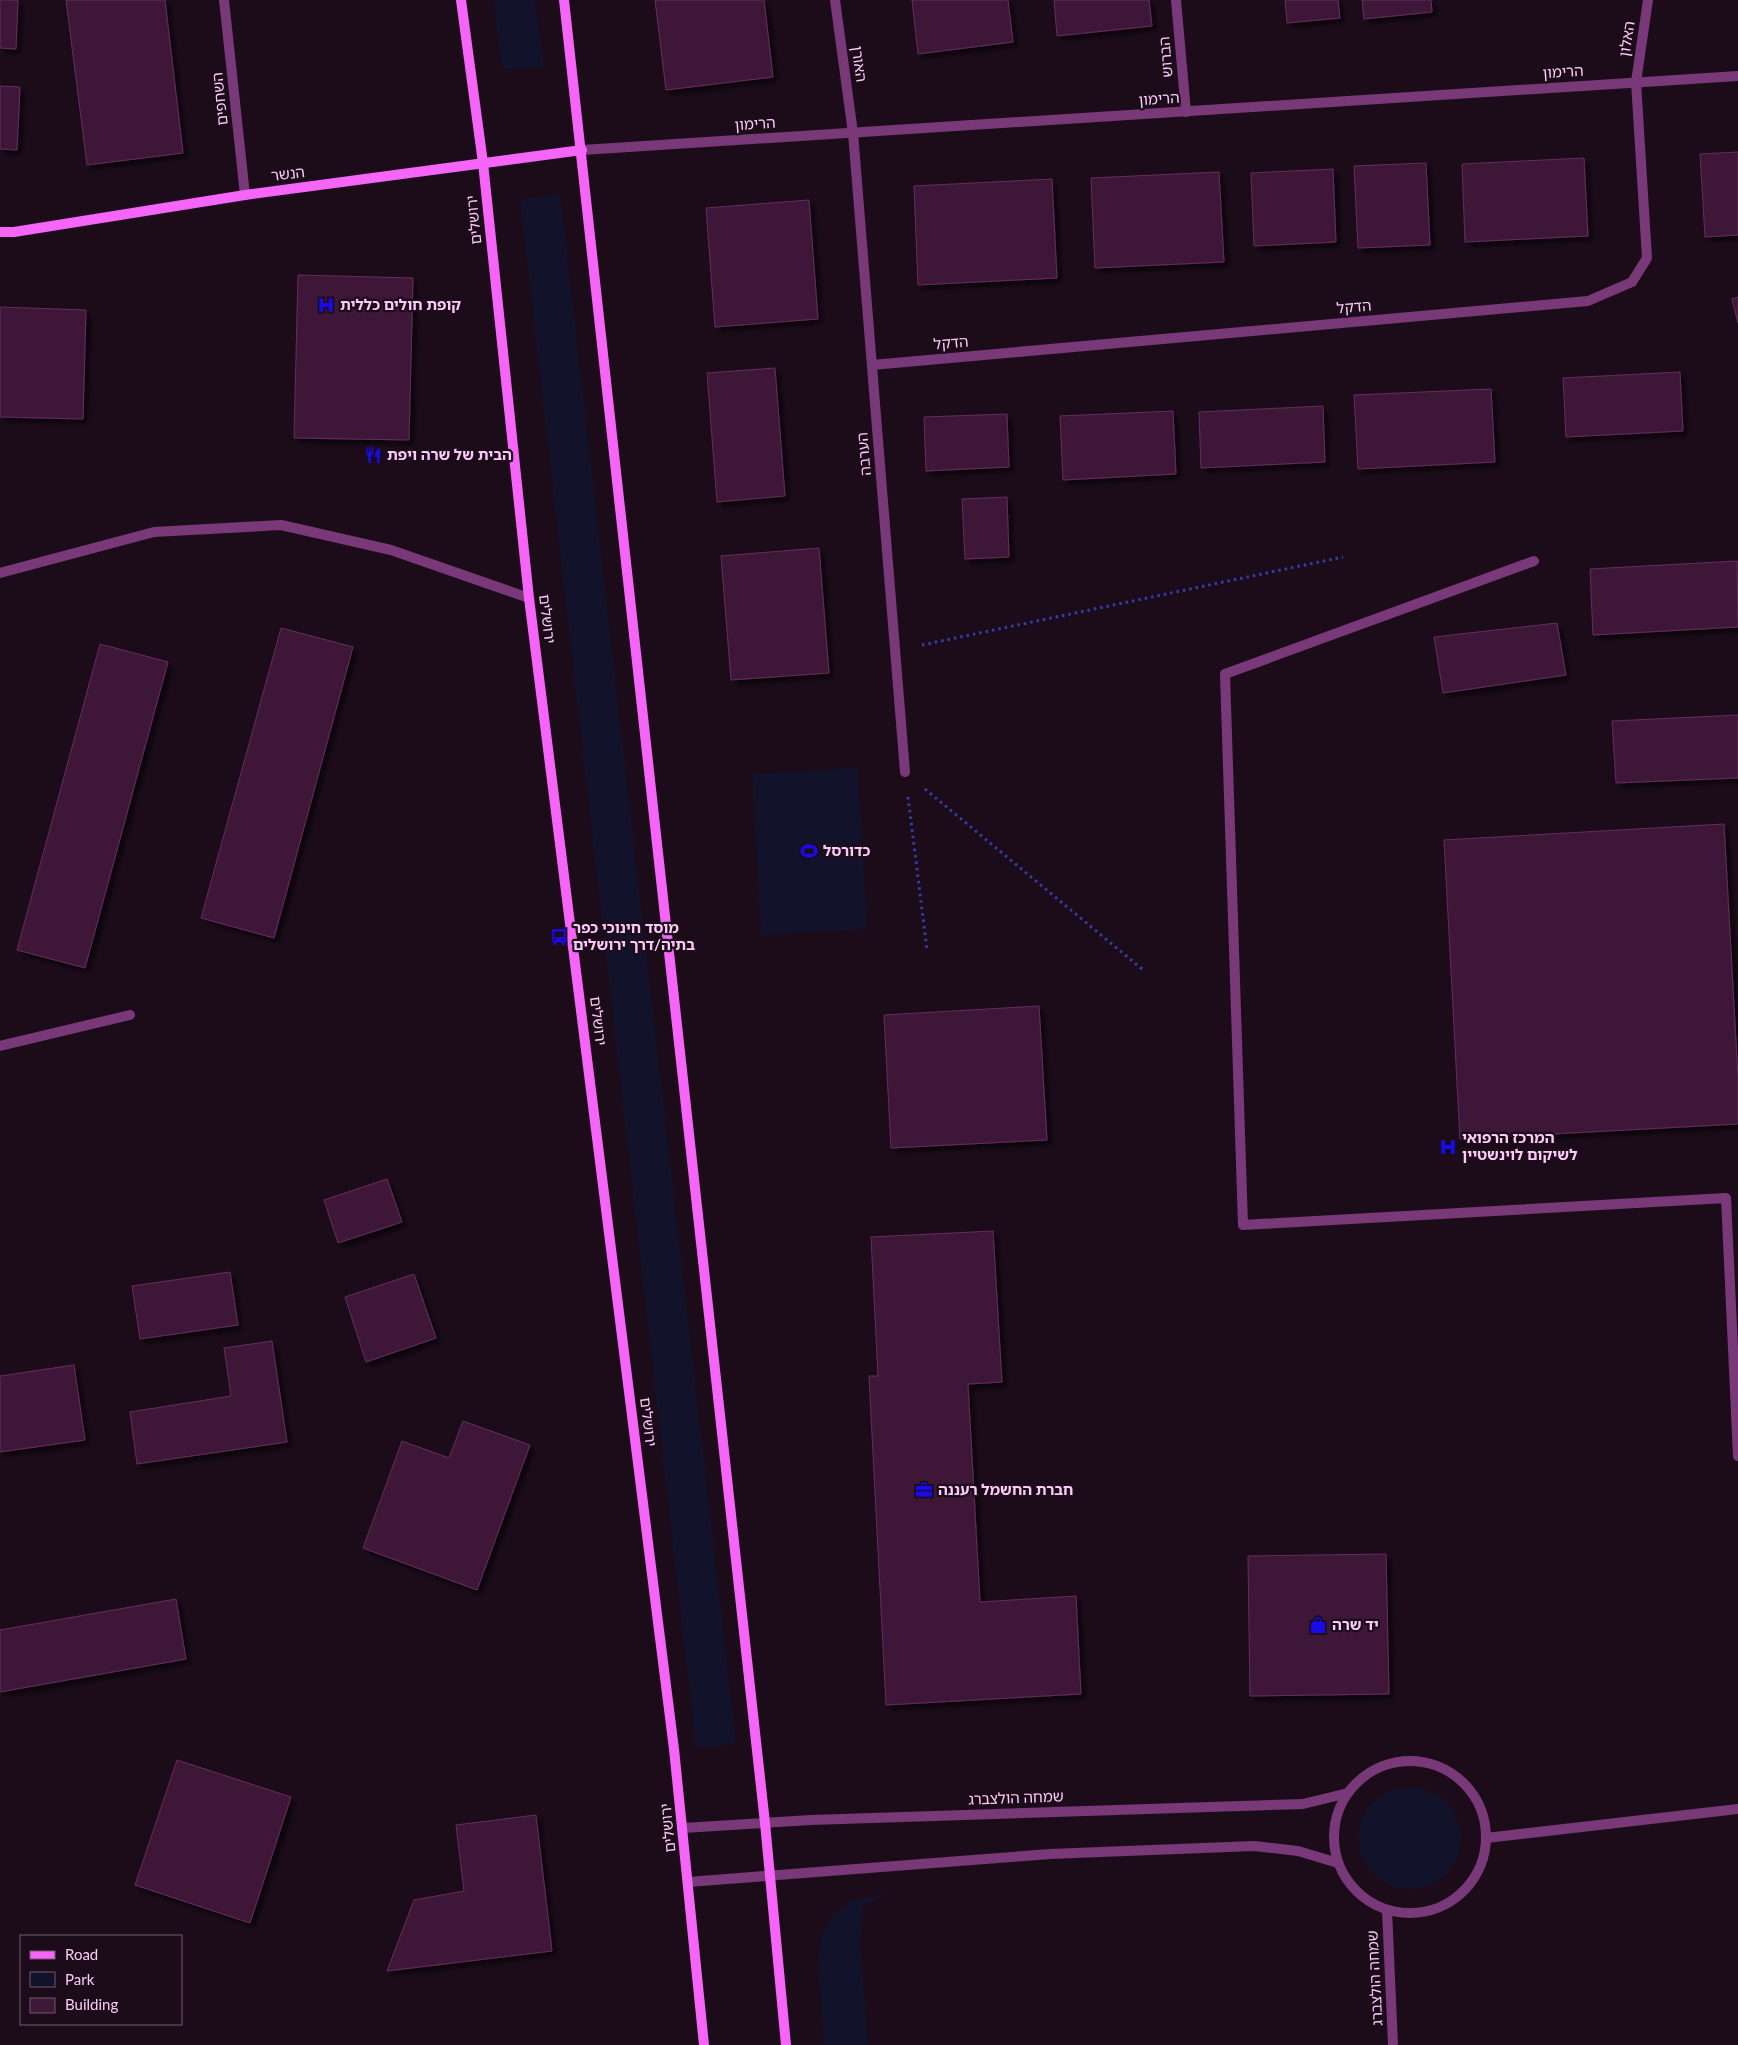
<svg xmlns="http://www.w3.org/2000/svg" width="1738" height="2045" font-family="Lato,'Noto Sans Hebrew',sans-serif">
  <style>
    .green { fill: #12132a }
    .building { fill: #3c1937; stroke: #672c5e; filter: url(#shadow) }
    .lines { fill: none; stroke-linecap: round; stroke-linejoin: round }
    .path { stroke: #323ea8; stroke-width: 3; stroke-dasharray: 2.5 4; stroke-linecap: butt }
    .lane { stroke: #793979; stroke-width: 10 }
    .street { stroke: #793979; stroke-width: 10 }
    .secondary { stroke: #f566f8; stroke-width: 10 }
    .labels { text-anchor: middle; stroke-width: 4.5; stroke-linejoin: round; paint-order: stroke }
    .street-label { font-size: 15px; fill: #fccaf9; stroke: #1c0c1a }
    .poi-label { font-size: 15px; font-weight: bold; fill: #fccaf9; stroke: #1c0c1a; text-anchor: start }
  </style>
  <defs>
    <filter id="shadow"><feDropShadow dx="4.5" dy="4.5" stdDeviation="2.5" flood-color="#0009"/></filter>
  </defs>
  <rect width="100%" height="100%" fill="#1c0c1a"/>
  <!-- green -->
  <g class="green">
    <path d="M494,0H535L544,68L502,69Z"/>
    <path d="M560,194L736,1744L696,1748L520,199Z"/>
    <path d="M858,768L867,929L761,935L752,774Z"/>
    <circle cx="1410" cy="1838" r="51"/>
    <path d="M888,1894L863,1906L860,1945L868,2045H824L818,1964L822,1933L833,1916L853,1900Z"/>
  </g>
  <!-- building -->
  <g class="building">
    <path d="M0,0H18L16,49L0,48Z"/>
    <path d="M66,0H165L183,153L87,165Z"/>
    <path d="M655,0H764L773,77L666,90Z"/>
    <path d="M912,0H1008L1013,42L918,54Z"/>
    <path d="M1054,0H1149L1152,26L1057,36Z"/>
    <path d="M1285,0H1338L1340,18L1287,23Z"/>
    <path d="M1362,0H1431L1432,12L1364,19Z"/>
    <path d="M0,86L20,87L17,150L0,149Z"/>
    <path d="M1738,152V235L1705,237L1700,154Z"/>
    <path d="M1584,158L1588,236L1465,242L1462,164Z"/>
    <path d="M1426,163L1430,245L1358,248L1354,166Z"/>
    <path d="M1333,169L1336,242L1254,246L1251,173Z"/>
    <path d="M1219,172L1224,262L1095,268L1091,178Z"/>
    <path d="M1052,179L1057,278L918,285L914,186Z"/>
    <path d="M809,200L818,319L715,327L706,208Z"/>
    <path d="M298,275L413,278L409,440L294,438Z"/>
    <path d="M1738,297V323L1732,299Z"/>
    <path d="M0,307L86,310L83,419L0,417Z"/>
    <path d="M775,368L785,496L717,502L707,373Z"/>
    <path d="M1680,372L1683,431L1566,437L1563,378Z"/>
    <path d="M1491,389L1495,462L1358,469L1354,395Z"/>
    <path d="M1323,406L1325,462L1201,468L1199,412Z"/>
    <path d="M1173,411L1176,474L1063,480L1060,416Z"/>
    <path d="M1007,414L1009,467L926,471L924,417Z"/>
    <path d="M1007,497L1009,557L965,559L962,499Z"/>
    <path d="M819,548L829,673L731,680L721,556Z"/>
    <path d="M1737,561L1738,627L1593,635L1590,569Z"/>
    <path d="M1557,623L1566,675L1443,693L1434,637Z"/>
    <path d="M281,628L353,647L274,938L201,918Z"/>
    <path d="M100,644L168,662L85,968L17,950Z"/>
    <path d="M1738,715V778L1616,783L1612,721Z"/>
    <path d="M1724,824L1738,1078V1124L1460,1139L1444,840Z"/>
    <path d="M1039,1006L1047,1140L891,1148L884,1015Z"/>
    <path d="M387,1179L402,1222L338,1243L324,1200Z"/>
    <path d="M993,1231L1002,1382L968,1384L980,1602L1076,1596L1081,1694L886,1705L869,1376H878L871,1237Z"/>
    <path d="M230,1272L238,1325L140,1339L132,1286Z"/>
    <path d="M414,1274L436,1338L366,1362L345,1297Z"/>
    <path d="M272,1341L287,1442L137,1464L130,1412L231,1396L224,1348Z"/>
    <path d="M74,1365L85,1440L0,1452V1376Z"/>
    <path d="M463,1421L530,1445L477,1590L363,1548L402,1441L449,1458Z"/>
    <path d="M1386,1554L1389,1694L1250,1696L1248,1556Z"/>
    <path d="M176,1599L186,1659L0,1692V1630Z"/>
    <path d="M177,1760L291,1797L250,1923L135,1885Z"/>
    <path d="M536,1815L552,1951L387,1971L414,1900L464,1891L456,1825Z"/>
  </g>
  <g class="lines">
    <!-- path -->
    <g class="path">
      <path d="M922,645L1343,557"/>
      <path d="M925,789L1142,969"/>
      <path d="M908,797L927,950"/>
    </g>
    <!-- lane -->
    <g class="lane">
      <path d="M1534,561L1225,674L1243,1225L1726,1198L1738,1456"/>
      <path d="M0,573L154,532L281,525L391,550L529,598"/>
      <path d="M0,1046L130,1015"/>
      <path d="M1486,1838L1738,1809"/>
      <path d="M1387,1910L1393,2045"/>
    </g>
    <!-- street -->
    <g class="street">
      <path d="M224,0L245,195"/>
      <path d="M835,0L853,133L905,772"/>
      <path d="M1176,0L1186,112"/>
      <path d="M582,150L1738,76"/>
      <path d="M872,365L1588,301L1632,282L1647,258L1636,82L1648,0"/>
      <circle cx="1410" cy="1837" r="76"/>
      <path d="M683,1828L811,1820L1303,1804L1348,1793"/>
      <path d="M688,1882L1050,1854L1254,1846L1298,1851L1338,1863"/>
    </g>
    <!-- secondary -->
    <g class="secondary">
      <path d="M461,0L483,163L529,598L674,1749L704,2045"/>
      <path d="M564,0L765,1823L786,2045"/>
      <path d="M0,232H14L245,195L582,150"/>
    </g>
  </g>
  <!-- icons -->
  <defs>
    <g id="hospital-bare" transform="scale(1.35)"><path d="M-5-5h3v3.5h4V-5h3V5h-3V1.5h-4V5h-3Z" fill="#180be7" stroke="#1c0c1a" stroke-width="2.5" paint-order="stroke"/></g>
    <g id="restaurant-bare" transform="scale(1.35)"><path d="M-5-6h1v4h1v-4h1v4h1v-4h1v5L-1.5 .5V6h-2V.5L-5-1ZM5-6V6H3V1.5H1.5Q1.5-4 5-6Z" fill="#180be7" stroke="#1c0c1a" stroke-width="2.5" paint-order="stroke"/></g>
    <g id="stadium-bare" transform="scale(1.35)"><path d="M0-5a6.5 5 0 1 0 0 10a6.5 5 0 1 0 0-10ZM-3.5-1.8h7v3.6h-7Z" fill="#180be7" stroke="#1c0c1a" stroke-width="2.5" paint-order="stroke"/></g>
    <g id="bus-bare" transform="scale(1.35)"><path d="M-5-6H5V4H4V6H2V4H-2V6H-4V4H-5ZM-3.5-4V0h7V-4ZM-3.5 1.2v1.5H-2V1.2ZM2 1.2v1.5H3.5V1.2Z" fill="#180be7" stroke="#1c0c1a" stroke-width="2.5" paint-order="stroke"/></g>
    <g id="office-bare" transform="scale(1.35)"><path d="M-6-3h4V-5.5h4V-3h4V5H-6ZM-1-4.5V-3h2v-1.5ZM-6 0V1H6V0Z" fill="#180be7" stroke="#1c0c1a" stroke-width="2.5" paint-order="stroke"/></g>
    <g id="shop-bare" transform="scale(1.35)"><path d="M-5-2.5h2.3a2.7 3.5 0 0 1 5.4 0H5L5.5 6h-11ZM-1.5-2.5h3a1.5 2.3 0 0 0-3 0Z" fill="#180be7" stroke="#1c0c1a" stroke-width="2.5" paint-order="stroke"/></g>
  </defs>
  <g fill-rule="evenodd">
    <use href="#hospital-bare" x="326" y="305"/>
    <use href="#restaurant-bare" x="373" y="455"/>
    <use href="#stadium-bare" x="809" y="851"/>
    <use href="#bus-bare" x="559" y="937"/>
    <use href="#hospital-bare" x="1448" y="1147"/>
    <use href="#office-bare" x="924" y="1490"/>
    <use href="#shop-bare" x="1318" y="1625"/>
  </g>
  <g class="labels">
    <!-- street labels -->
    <g class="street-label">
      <text transform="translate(1627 39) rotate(-81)" y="5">האלון</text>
      <text transform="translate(1166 57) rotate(-95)" y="5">הברוש</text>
      <text transform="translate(859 64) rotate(82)" y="5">האורן</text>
      <text transform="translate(1563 72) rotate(-4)" y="5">הרימון</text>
      <text transform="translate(220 99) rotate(-96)" y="5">השחפים</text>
      <text transform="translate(1159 99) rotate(-4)" y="5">הרימון</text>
      <text transform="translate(755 124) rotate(-4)" y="5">הרימון</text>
      <text transform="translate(288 174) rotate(-7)" y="5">הנשר</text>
      <text transform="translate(474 220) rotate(-96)" y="5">ירושלים</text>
      <text transform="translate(1354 307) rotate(-5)" y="5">הדקל</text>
      <text transform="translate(951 343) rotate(-5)" y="5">הדקל</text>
      <text transform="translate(864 454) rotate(-95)" y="5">הערבה</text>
      <text transform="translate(547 619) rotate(83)" y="5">ירושלים</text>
      <text transform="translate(598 1021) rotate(83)" y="5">ירושלים</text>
      <text transform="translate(648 1422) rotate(83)" y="5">ירושלים</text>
      <text transform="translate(1016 1798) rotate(-2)" y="5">שמחה הולצברג</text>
      <text transform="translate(668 1828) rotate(-96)" y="5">ירושלים</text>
      <text transform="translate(1375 1978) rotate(-93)" y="5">שמחה הולצברג</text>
    </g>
    <!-- poi labels -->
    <g class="poi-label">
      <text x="340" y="310">קופת חולים כללית</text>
      <text x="387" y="460">הבית של שרה ויפת</text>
      <text x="823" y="856">כדורסל</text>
      <text x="573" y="933">מוסד חינוכי כפר<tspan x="573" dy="17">בתיה/דרך ירושלים</tspan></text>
      <text x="1462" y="1143">המרכז הרפואי<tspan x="1462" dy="17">לשיקום לוינשטיין</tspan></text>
      <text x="938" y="1495">חברת החשמל רעננה</text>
      <text x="1332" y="1630">יד שרה</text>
    </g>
  </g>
  <!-- legend -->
  <rect x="20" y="1935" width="162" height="90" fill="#1c0c1a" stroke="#765873"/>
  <rect x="30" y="1951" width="25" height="8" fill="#f566f8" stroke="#765873"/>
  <text x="65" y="1960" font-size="15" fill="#fccaf9">Road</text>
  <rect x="30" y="1972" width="25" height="15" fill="#12132a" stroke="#765873"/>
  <text x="65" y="1985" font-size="15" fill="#fccaf9">Park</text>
  <rect x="30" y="1998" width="25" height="15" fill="#3c1937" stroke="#765873"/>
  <text x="65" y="2010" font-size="15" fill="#fccaf9">Building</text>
</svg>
